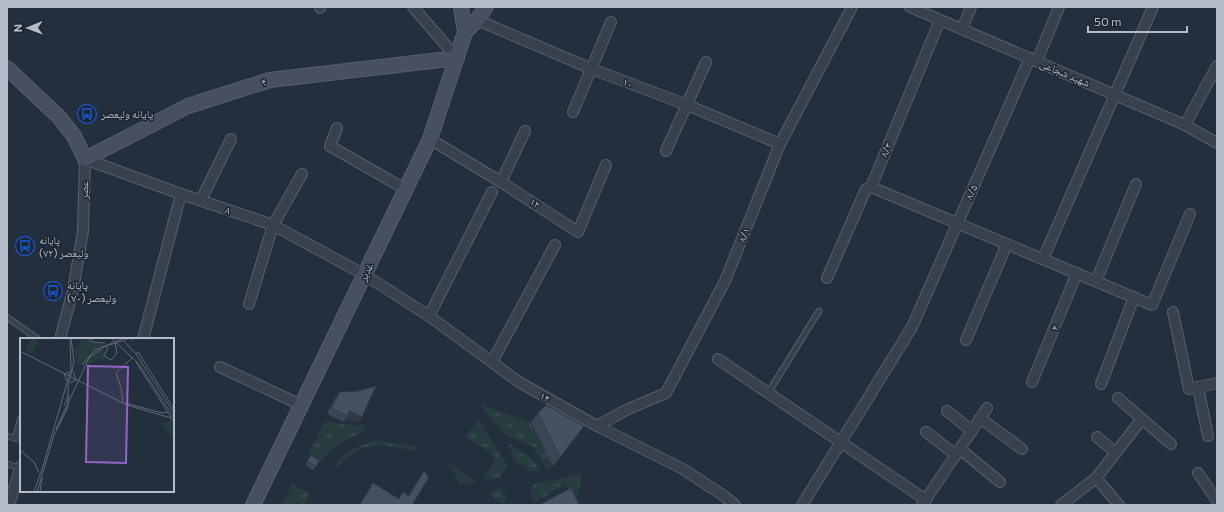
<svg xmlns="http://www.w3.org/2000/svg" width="1224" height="512" font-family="Commissioner,'Noto Naskh Arabic',sans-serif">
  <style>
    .grass { fill: url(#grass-tufts) }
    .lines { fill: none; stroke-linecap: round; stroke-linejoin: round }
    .lane-casing { stroke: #565f6c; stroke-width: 7 }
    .street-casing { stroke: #565f6c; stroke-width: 12 }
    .secondary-casing { stroke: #565f6c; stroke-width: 16 }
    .lane { stroke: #38414e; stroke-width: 5 }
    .street { stroke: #38414e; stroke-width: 10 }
    .secondary { stroke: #465061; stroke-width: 14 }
    .wall { fill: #3b4654 }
    .shaded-wall { fill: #303945 }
    .building { fill: #455162; stroke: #303945 }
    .labels { text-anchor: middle; stroke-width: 3; stroke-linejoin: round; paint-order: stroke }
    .street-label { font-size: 11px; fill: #b4bcc9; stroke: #1d2633 }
    .poi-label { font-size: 11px; fill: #b4bcc9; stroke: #1d2633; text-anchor: start }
    .inset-road { fill: none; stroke: #5e6776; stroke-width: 1 }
    .view { fill: #9266c3; fill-opacity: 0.15; stroke: #9266c3; stroke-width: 2 }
    .inset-edge { fill: none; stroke: #b4bcc9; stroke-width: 2 }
  </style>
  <defs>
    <pattern id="grass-tufts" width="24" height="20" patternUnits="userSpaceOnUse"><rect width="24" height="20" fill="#263c3f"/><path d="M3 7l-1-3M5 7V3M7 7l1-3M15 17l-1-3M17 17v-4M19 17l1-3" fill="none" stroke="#435659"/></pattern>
  </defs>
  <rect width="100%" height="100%" fill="#242f3e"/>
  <!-- grass -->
  <g class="grass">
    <path d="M480,405L531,422L553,466L547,469L532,446L504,434Z"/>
    <path d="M479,420L507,465L500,478L483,480L496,457L465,436Z"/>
    <path d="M324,422L363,426L364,432C347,440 331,445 321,462L308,455Z"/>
    <path d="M376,440L416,447L414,451C384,444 361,439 339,466L335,463C349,449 359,446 376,440Z"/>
    <path d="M508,444C521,449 533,458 541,470L529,472L524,465H517Z"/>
    <path d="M449,463L477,482L460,484Z"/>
    <path d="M581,474L580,488L575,501L565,484L534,503L530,492L534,484Z"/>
    <path d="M292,485L310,493L304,505L296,502L295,505H282Z"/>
    <path d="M501,488L507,497L503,505L495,499L489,492Z"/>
  </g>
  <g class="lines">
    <!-- lane casing -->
    <g class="lane-casing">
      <g id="lane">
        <path d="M7,317L38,339"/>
        <path d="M768,393L819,311"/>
        <path d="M7,436L21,440"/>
        <path d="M15,438L21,418"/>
        <path d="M7,464L20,468"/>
      </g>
    </g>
    <!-- street casing -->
    <g class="street-casing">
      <g id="street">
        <path d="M413,7L457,58"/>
        <path d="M910,7L1185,125L1217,143"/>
        <path d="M320,8L321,7"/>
        <path d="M477,20L592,69L687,105L780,144"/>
        <path d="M962,29L971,7"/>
        <path d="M1037,61L1059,7"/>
        <path d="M573,112L611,22"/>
        <path d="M1185,125L1217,66"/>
        <path d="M337,128L330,146L405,189"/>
        <path d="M430,139L501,182L578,232L606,165"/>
        <path d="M666,151L706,62"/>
        <path d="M501,182L525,131"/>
        <path d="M871,187L1152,305L1190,214"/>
        <path d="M201,200L231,139"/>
        <path d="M1043,259L1153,7"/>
        <path d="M827,278L866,189L871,187L940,20"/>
        <path d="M1096,281L1136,184"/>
        <path d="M249,304L273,225L302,174"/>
        <path d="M1173,312L1189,389L1217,383"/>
        <path d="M429,316L492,192"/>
        <path d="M60,339L73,290L83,231L85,159L181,194L273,225L365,275L429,316L519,382L597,426L683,469L724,496L735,505"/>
        <path d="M143,339L181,194"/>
        <path d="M966,340L1007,244"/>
        <path d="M718,359L926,500"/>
        <path d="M492,362L555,245"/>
        <path d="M220,367L301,405"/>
        <path d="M1032,382L1077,273"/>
        <path d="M1101,384L1134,297"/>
        <path d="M1198,387L1208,436"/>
        <path d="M1118,398L1171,444"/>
        <path d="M947,411L972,431"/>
        <path d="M980,418L1022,449"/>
        <path d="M597,426L626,410L666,393L725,281L780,144L852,7"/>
        <path d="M926,432L956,455"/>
        <path d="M1097,437L1116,453"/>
        <path d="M960,449L1000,482"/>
        <path d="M1198,473L1217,501"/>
        <path d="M1096,478L1119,505"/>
        <path d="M9,505L21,466"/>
        <path d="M802,505L912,327L1030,58"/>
        <path d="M922,505L987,408"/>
        <path d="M1061,505L1096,478L1142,419"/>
      </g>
    </g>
    <!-- secondary casing -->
    <g class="secondary-casing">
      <g id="secondary">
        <path d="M465,32L477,20L486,7"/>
        <path d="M7,68L59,117L74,136L85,159L188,106L270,80L457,58"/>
        <path d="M253,505L430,139L465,32L461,7"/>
      </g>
    </g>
    <!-- lane -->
    <use href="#lane" class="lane"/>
    <!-- street -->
    <use href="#street" class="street"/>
    <!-- secondary -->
    <use href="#secondary" class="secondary"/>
  </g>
  <!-- wall -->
  <g class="wall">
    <path d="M340,392L362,417L358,423L346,418L343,422L327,414L335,398Z"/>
    <path d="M538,413L578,435L553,466L531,422Z"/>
    <path d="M311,455L319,461L313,470L305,465Z"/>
    <path d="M424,471L412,505H359L373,483L398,499L403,492L408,496Z"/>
  </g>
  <!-- shaded-wall -->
  <g class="shaded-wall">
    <path d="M349,411L362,417L358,423L346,418Z"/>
    <path d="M584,426L578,435L553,466L560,457Z"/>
  </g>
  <!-- building -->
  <g class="building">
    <path d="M376,386L362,417L349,411L347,416L331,408L340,392L358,391Z"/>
    <path d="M546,405L584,426L560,457L538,413Z"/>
    <path d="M311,455L319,461L316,467L307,461Z"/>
    <path d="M424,471L429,477L412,505H360L373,483L399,499L403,492L409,496Z"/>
    <path d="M571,488L579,505H539Z"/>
  </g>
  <!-- icons -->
  <defs>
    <g id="bus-ring" transform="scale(1)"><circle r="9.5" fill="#1d2633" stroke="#1a4fb4" stroke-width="1.5"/><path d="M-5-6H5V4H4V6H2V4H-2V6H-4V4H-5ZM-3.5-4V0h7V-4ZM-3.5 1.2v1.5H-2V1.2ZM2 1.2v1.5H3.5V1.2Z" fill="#1a4fb4"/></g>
  </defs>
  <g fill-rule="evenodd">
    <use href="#bus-ring" x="87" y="114"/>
    <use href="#bus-ring" x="25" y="246"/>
    <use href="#bus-ring" x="53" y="291"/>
  </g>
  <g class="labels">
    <!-- street labels -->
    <g class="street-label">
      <text transform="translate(1065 73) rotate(23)" y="4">شهید شجاعی</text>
      <text transform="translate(264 82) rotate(-17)" y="4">۴</text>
      <text transform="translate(628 83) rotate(21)" y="4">۱۰</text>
      <text transform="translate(886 150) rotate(-67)" y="4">۸/۳</text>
      <text transform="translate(84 190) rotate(-88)" y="4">عصر</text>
      <text transform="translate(971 192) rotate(-66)" y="4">۸/۵</text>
      <text transform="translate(535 203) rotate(33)" y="4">۱۲</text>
      <text transform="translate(228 210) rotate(19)" y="4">۸</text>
      <text transform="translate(744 235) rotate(-68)" y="4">۸/۱</text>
      <text transform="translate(366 272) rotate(-65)" y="4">غدیر</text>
      <text transform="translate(1055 328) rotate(-68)" y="4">۴</text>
      <text transform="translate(545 397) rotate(30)" y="4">۱۴</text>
    </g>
    <!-- poi labels -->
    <g class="poi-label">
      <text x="101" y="118">پایانه ولیعصر</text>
      <text x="39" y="244">پایانه<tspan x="39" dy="13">ولیعصر (۷۲)</tspan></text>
      <text x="67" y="289">پایانه<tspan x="67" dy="13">ولیعصر (۷۰)</tspan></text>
    </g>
  </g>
  <!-- overview -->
  <g transform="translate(20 338)">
    <rect width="154" height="154" fill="#242f3e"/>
    <path d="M152,82L154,86V102L142,86Z" fill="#263c3f"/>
    <path d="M12,0L18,4L11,16L5,13ZM61,0L83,6L85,24L78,20L69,28L56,24L54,9L59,8Z" fill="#263c3f"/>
    <path class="inset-road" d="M68,0L73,4L85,5M91,0L119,26L154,80M103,2L116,16L154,75M88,9L84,18L91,22L97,15L95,5M0,13L49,38M116,16L118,14L154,71M116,24L154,84M62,27L75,12L104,0M51,39L107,67L151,80M47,43L44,36L49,34M50,45L56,42L53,33M103,65L101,50L96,35L113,19M105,65L142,75L147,74M44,68L49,57M36,91L69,20L84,9L110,0L113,2M0,112L14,124L19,135M23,128L51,31L50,0M14,154L23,128M17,154L34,97L48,69V48L54,24L51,0M20,154L22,140"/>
    <path class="view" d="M68,28L108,29L106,125L66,124Z"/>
    <rect width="154" height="154" class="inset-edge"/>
  </g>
  <!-- border -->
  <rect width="1224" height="512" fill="none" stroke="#b4bcc9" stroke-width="16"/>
  <!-- north arrow -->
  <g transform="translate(28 28) rotate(269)" stroke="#1d2633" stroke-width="3" paint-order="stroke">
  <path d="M0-3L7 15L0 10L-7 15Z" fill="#b4bcc9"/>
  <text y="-6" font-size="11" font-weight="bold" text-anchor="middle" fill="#b4bcc9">N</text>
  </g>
  <!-- scale -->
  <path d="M1088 26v6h99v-6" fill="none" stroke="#b4bcc9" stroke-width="2"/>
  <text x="1094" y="26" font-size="12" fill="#b4bcc9" stroke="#1d2633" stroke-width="3" paint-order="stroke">50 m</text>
</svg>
